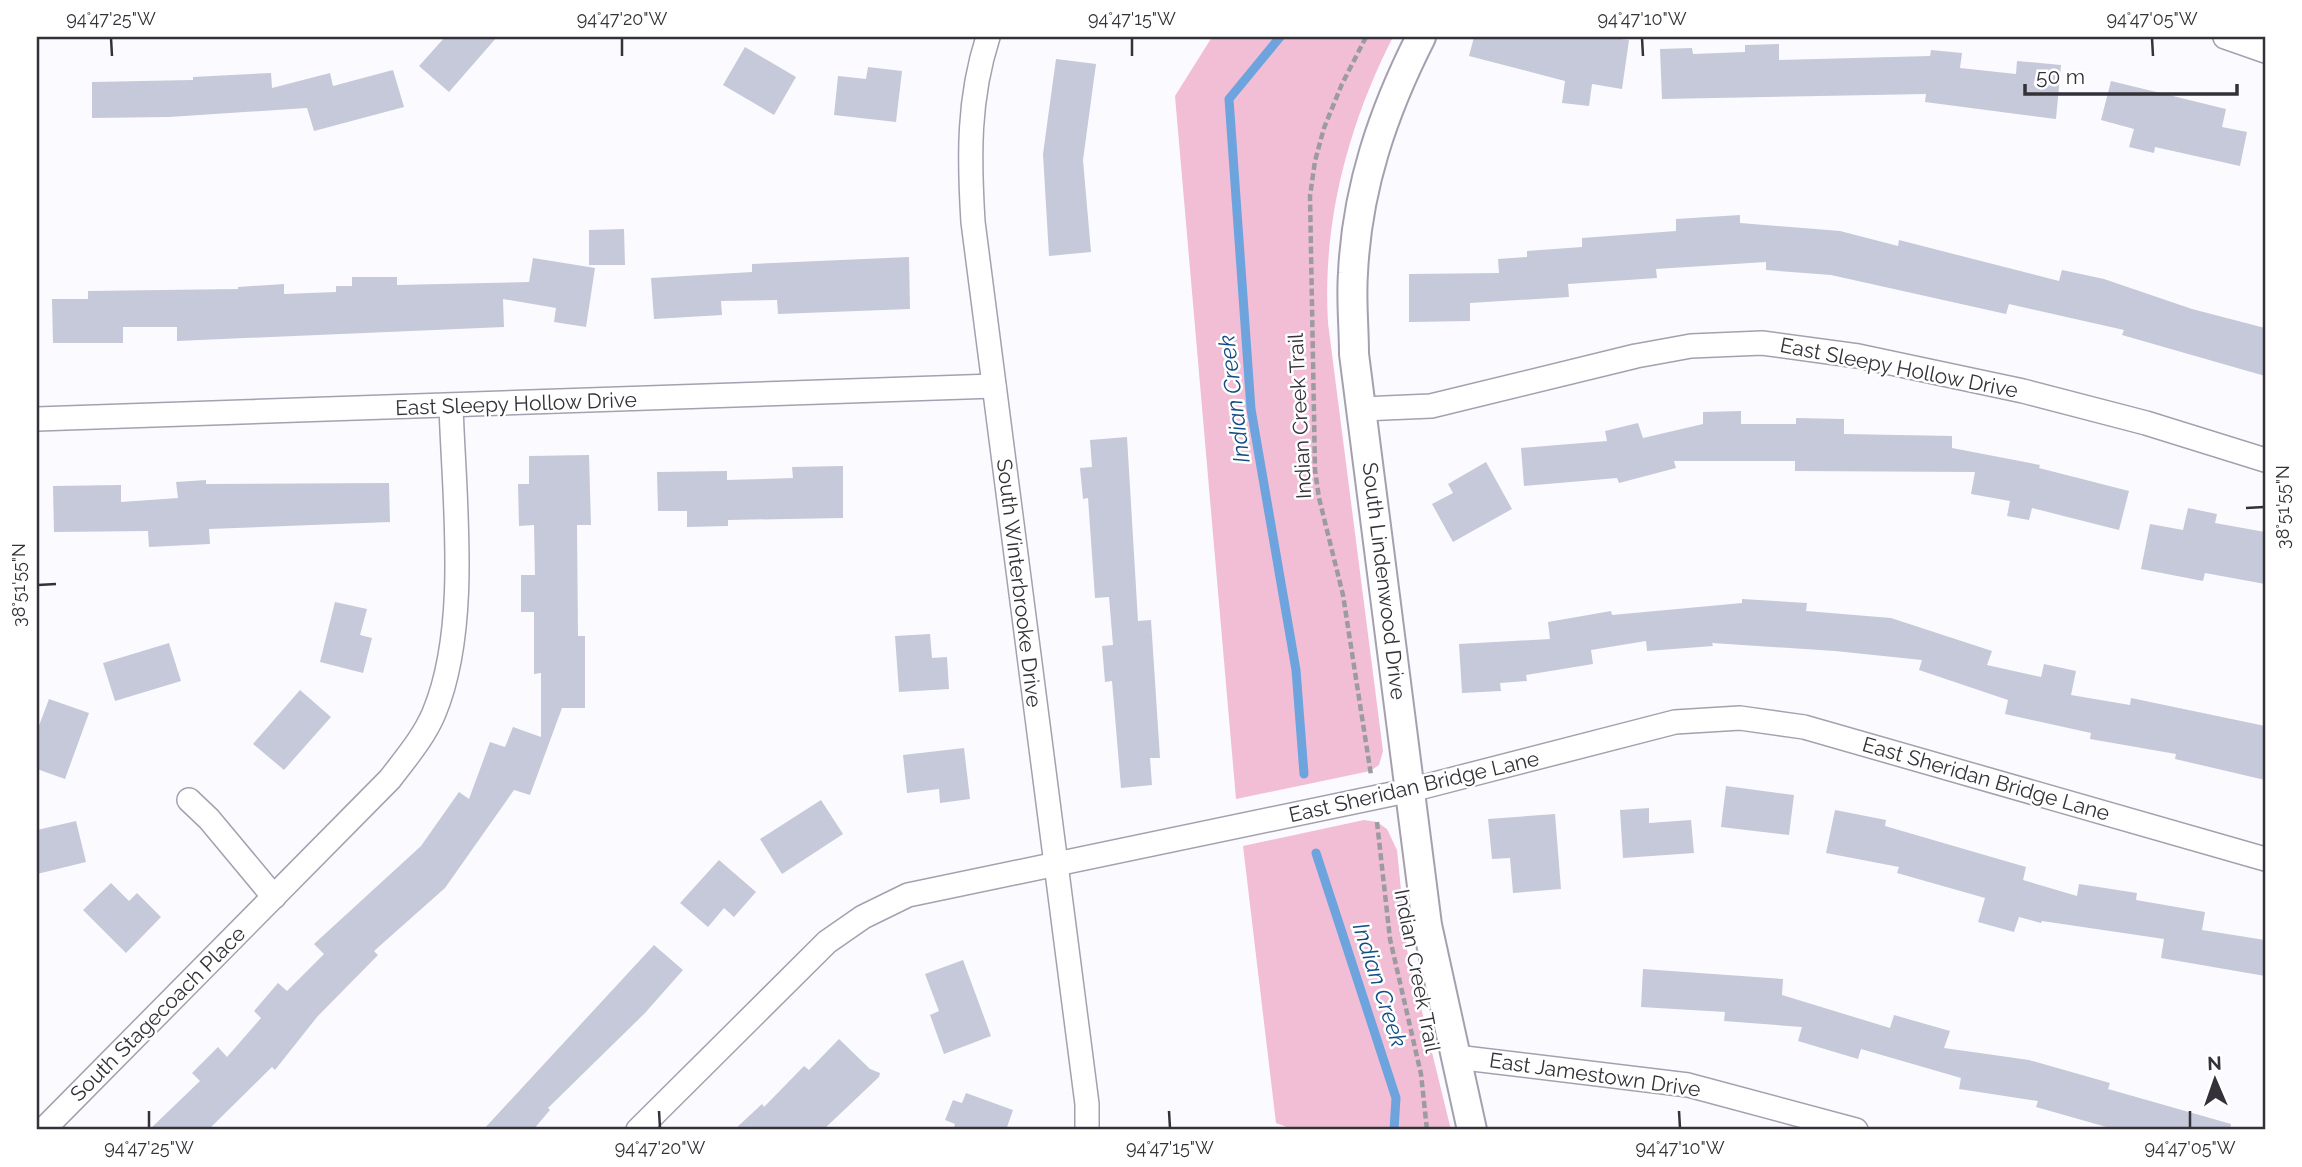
<svg xmlns="http://www.w3.org/2000/svg" width="2302" height="1167" font-family="Raleway,sans-serif">
  <style>
    .green { fill: #f1bed5 }
    .lines { fill: none; stroke-linecap: round; stroke-linejoin: round }
    .stream { stroke: #6da4de; stroke-width: 9 }
    .building { fill: #c5c9da }
    .minor-casing { stroke: #a5a0b0; stroke-width: 26 }
    .tertiary-casing { stroke: #a5a0b0; stroke-width: 32 }
    .path { stroke: #9c9ba0; stroke-width: 4.5; stroke-dasharray: 7 3.5; stroke-linecap: butt }
    .minor { stroke: #fff; stroke-width: 23 }
    .tertiary { stroke: #fff; stroke-width: 28 }
    .ticks { fill: none; stroke: #343238; stroke-width: 2.5 }
    .labels { text-anchor: middle; stroke-width: 5; stroke-linejoin: round; paint-order: stroke }
    .street-label { font-size: 21px; fill: #343238; stroke: #fff }
    .water-label { font-size: 23px; font-style: italic; fill: #114d83; stroke: #fff }
    .neatline { fill: none; stroke: #343238; stroke-width: 2.5 }
    .ticks-label { font-size: 18px; text-anchor: middle; fill: #343238 }
  </style>
  <rect width="100%" height="100%" fill="#fbfafe"/>
  <!-- green -->
  <g class="green">
    <path d="M1212,37H1393C1348,125 1322,223 1328,323L1383,751L1379,765L1370,771L1236,799L1175,96Z"/>
    <path d="M1364,820L1377,822L1387,829L1397,850L1407,950L1451,1130H1295L1276,1123L1243,846Z"/>
  </g>
  <g class="lines">
    <!-- stream -->
    <g class="stream">
      <path d="M1280,37L1229,99L1251,409L1296,670L1304,774"/>
      <path d="M1316,853L1396,1098L1394,1130"/>
    </g>
  </g>
  <!-- building -->
  <g class="building">
    <path d="M445,37H497L449,92L419,66Z"/>
    <path d="M1474,37H1604L1629,40L1622,89L1592,84L1589,106L1562,103L1565,81L1469,56Z"/>
    <path d="M1779,44V60L1930,56L1931,50L1962,53L1960,68L2016,74L2017,61L2061,65L2056,119L1925,102L1926,94L1662,99L1660,49L1692,48L1693,54L1745,52V45Z"/>
    <path d="M745,47L796,77L774,115L723,85Z"/>
    <path d="M1056,59L1096,64L1083,160L1091,252L1049,256L1043,154Z"/>
    <path d="M868,67L902,71L896,122L834,115L838,76L866,79Z"/>
    <path d="M393,70L404,107L314,131L307,108L169,117L92,118V82L193,80V77L271,73L272,88L330,73L333,86Z"/>
    <path d="M2111,81L2226,109L2222,127L2247,132L2240,166L2155,147L2154,153L2129,147L2134,129L2101,120Z"/>
    <path d="M1740,215V223L1840,231L1898,246L1899,240L2059,281L2062,270L2104,279L2192,309L2265,328V376L2122,335L2124,330L2009,304L2006,314L1831,275L1766,270V262L1656,269L1657,278L1568,284L1569,297L1470,303V321L1409,322V274L1499,273L1498,259L1527,257V251L1582,247V238L1676,231V219Z"/>
    <path d="M624,229L625,265H589V230Z"/>
    <path d="M909,257L910,309L778,314L777,300L721,301L722,315L654,319L651,278L752,272V264Z"/>
    <path d="M533,258L595,268L586,327L554,322L556,308L503,299L504,327L177,341V327H123V343H53L52,299H88V291L238,289V287L284,284V294L336,292V286H352V277H397V285L529,282Z"/>
    <path d="M1741,411V424H1796V418L1844,419V434L1952,436V448L2040,465L2039,468L2129,491L2119,530L2032,508L2029,520L2007,516L2010,501L1971,494L1975,472L1795,471V461H1674L1676,468L1619,483L1617,478L1524,486L1521,448L1607,441L1605,431L1638,423L1643,438L1703,424V412Z"/>
    <path d="M1127,437L1138,621L1151,620L1160,758H1150L1152,785L1121,788L1112,681L1105,682L1102,646L1113,645L1109,597L1095,598L1088,498L1083,499L1080,468L1092,467L1090,440Z"/>
    <path d="M589,455L591,525H577L578,636H585V708H562L530,795L514,790L445,888L374,951L378,955L317,1017L275,1070L272,1067L208,1130H149L200,1081L192,1073L218,1047L227,1057L261,1018L254,1011L278,983L287,991L324,954L314,944L421,846L459,792L469,799L490,742L505,747L513,727L541,737V673L534,674V612H521V575H535L534,525L519,526L518,484H529V456Z"/>
    <path d="M1486,462L1512,509L1453,542L1432,504L1453,493L1448,484Z"/>
    <path d="M843,466V518L728,520V526L687,527V511H658L657,472L727,471V480L793,478L792,467Z"/>
    <path d="M206,480V484L389,483L390,522L209,529L210,544L149,547L148,531L54,532L53,486L121,485V502L178,498L176,482Z"/>
    <path d="M2188,508L2217,514L2215,523L2265,532V584L2205,573L2203,581L2141,569L2150,524L2183,530Z"/>
    <path d="M1742,599L1807,603L1806,611L1891,618L1992,651L1987,665L2041,677L2044,664L2076,671L2071,695L2130,705L2131,698L2265,726V780L2175,759L2176,754L2090,739L2091,733L2005,714L2008,700L1919,670L1922,660L1835,651L1712,643L1713,646L1647,651L1646,641L1591,650L1593,664L1526,675L1527,681L1500,683L1501,691L1462,693L1459,644L1550,639L1548,622L1611,611L1612,615L1742,603Z"/>
    <path d="M335,602L367,609L360,635L372,638L363,673L320,662Z"/>
    <path d="M930,634L932,658L947,657L949,689L899,692L895,636Z"/>
    <path d="M169,643L181,681L115,701L103,663Z"/>
    <path d="M300,690L331,717L284,770L253,744Z"/>
    <path d="M49,699L89,713L65,779L37,769V731Z"/>
    <path d="M964,748L970,799L940,803L939,789L907,793L903,755Z"/>
    <path d="M1726,786L1794,795L1789,835L1721,827Z"/>
    <path d="M821,800L843,834L782,874L760,839Z"/>
    <path d="M1649,808V823L1691,820L1694,853L1623,858L1620,810Z"/>
    <path d="M1835,810L1886,820L1885,826L2026,867L2023,880L2077,896L2079,884L2137,893L2136,900L2205,912L2202,930L2265,940V976L2161,958L2164,939L2042,921L2041,923L2019,917L2014,932L1978,922L1985,898L1897,873L1899,867L1826,853Z"/>
    <path d="M1555,814L1561,889L1513,893L1510,858L1492,859L1488,819Z"/>
    <path d="M76,821L86,862L37,874V830Z"/>
    <path d="M719,860L756,892L734,917L724,908L708,927L680,903Z"/>
    <path d="M111,883L129,901L137,893L161,917L126,953L83,910Z"/>
    <path d="M654,945L683,970L645,1013L548,1108L550,1110L533,1130H483Z"/>
    <path d="M963,960L991,1036L944,1054L930,1015L939,1011L925,974Z"/>
    <path d="M1643,969L1783,979L1782,995L1890,1028L1894,1015L1950,1031L1944,1048L2029,1060L2110,1083L2108,1089L2231,1124L2230,1130H2117L2036,1107L2038,1101L1959,1089L1961,1078L1861,1049L1858,1059L1798,1041L1802,1027L1724,1021L1725,1012L1641,1007Z"/>
    <path d="M839,1039L870,1069L880,1073L879,1077L823,1130H734L762,1104L764,1107L804,1066L809,1070Z"/>
    <path d="M966,1093L1013,1110L1006,1130H953L955,1124L945,1120L953,1100L962,1103Z"/>
  </g>
  <g class="lines">
    <!-- minor casing -->
    <g class="minor-casing">
      <g id="minor">
        <path d="M988,37C968,99 969,157 973,222L1087,1104V1130"/>
        <path d="M2225,37L2265,51"/>
        <path d="M1362,409L1431,406L1636,356L1691,346L1762,343L1858,356L2023,391L2146,423L2265,460"/>
        <path d="M37,419L994,386"/>
        <path d="M189,800L209,819L274,897"/>
        <path d="M1456,1057L1688,1085L1856,1130"/>
        <path d="M43,1130L390,779C406,758 424,737 434,713C470,627 454,499 451,406"/>
        <path d="M638,1130L827,942L863,917L908,895L1411,790L1675,722L1740,718L1804,727L2265,859"/>
      </g>
    </g>
    <!-- tertiary casing -->
    <g class="tertiary-casing">
      <path id="tertiary" d="M1421,37C1383,112 1357,188 1353,273C1351,300 1354,327 1354,354L1427,925L1472,1130"/>
    </g>
    <!-- path -->
    <g class="path">
      <path d="M1366,37L1342,84L1324,128L1315,161L1310,196L1315,470L1319,498L1343,595L1371,775"/>
      <path d="M1377,822L1390,939L1421,1074L1427,1130"/>
    </g>
    <!-- minor -->
    <use href="#minor" class="minor"/>
    <!-- tertiary -->
    <use href="#tertiary" class="tertiary"/>
  </g>
  <!-- ticks -->
  <path class="ticks" d="M111,38L112,56M622,38V56M1132,38V56M1642,38L1643,56M2152,38L2153,56M2246,508L2264,507M38,585L56,584M149,1111V1128M659,1111L660,1128M1169,1111L1170,1128M1679,1111L1680,1128M2190,1111V1128"/>
  <g class="labels">
    <!-- street labels -->
    <g class="street-label">
      <text transform="translate(1899 368) rotate(11)" y="7">East Sleepy Hollow Drive</text>
      <text transform="translate(516 404) rotate(-2)" y="7">East Sleepy Hollow Drive</text>
      <text transform="translate(1300 416) rotate(-93)" y="7">Indian Creek Trail</text>
      <text transform="translate(1384 581) rotate(83)" y="7">South Lindenwood Drive</text>
      <text transform="translate(1019 583) rotate(83)" y="7">South Winterbrooke Drive</text>
      <text transform="translate(1986 779) rotate(16)" y="7">East Sheridan Bridge Lane</text>
      <text transform="translate(1414 787) rotate(-13)" y="7">East Sheridan Bridge Lane</text>
      <text transform="translate(1417 971) rotate(79)" y="7">Indian Creek Trail</text>
      <text transform="translate(158 1014) rotate(-45)" y="7">South Stagecoach Place</text>
      <text transform="translate(1595 1075) rotate(8)" y="7">East Jamestown Drive</text>
    </g>
    <!-- water labels -->
    <g class="water-label">
      <text transform="translate(1234 399) rotate(-97)" y="8">Indian Creek</text>
      <text transform="translate(1380 985) rotate(72)" y="8">Indian Creek</text>
    </g>
  </g>
  <!-- border -->
  <rect width="2302" height="1167" fill="none" stroke="#ffffff" stroke-width="77"/>
  <!-- north arrow -->
  <g transform="translate(2215 1080) rotate(358)" stroke="#ffffff" stroke-width="5" paint-order="stroke">
  <path d="M0-5L12 26L0 18L-12 26Z" fill="#343238"/>
  <text y="-10" font-size="19" font-weight="bold" text-anchor="middle" fill="#343238">N</text>
  </g>
  <!-- scale -->
  <path d="M2025 84v10h212v-10" fill="none" stroke="#343238" stroke-width="3.5"/>
  <text x="2036" y="84" font-size="21" fill="#343238" stroke="#ffffff" stroke-width="5" paint-order="stroke">50 m</text>
  <rect x="38" y="38" width="2226" height="1090" class="neatline"/>
  <g class="ticks-label">
    <text x="111" y="25">94°47'25"W</text>
    <text x="622" y="25">94°47'20"W</text>
    <text x="1132" y="25">94°47'15"W</text>
    <text x="1642" y="25">94°47'10"W</text>
    <text x="2152" y="25">94°47'05"W</text>
    <text transform="translate(2283 507) rotate(-90)" y="6">38°51'55"N</text>
    <text transform="translate(19 585) rotate(-90)" y="6">38°51'55"N</text>
    <text x="149" y="1154">94°47'25"W</text>
    <text x="660" y="1154">94°47'20"W</text>
    <text x="1170" y="1154">94°47'15"W</text>
    <text x="1680" y="1154">94°47'10"W</text>
    <text x="2190" y="1154">94°47'05"W</text>
  </g>
</svg>
